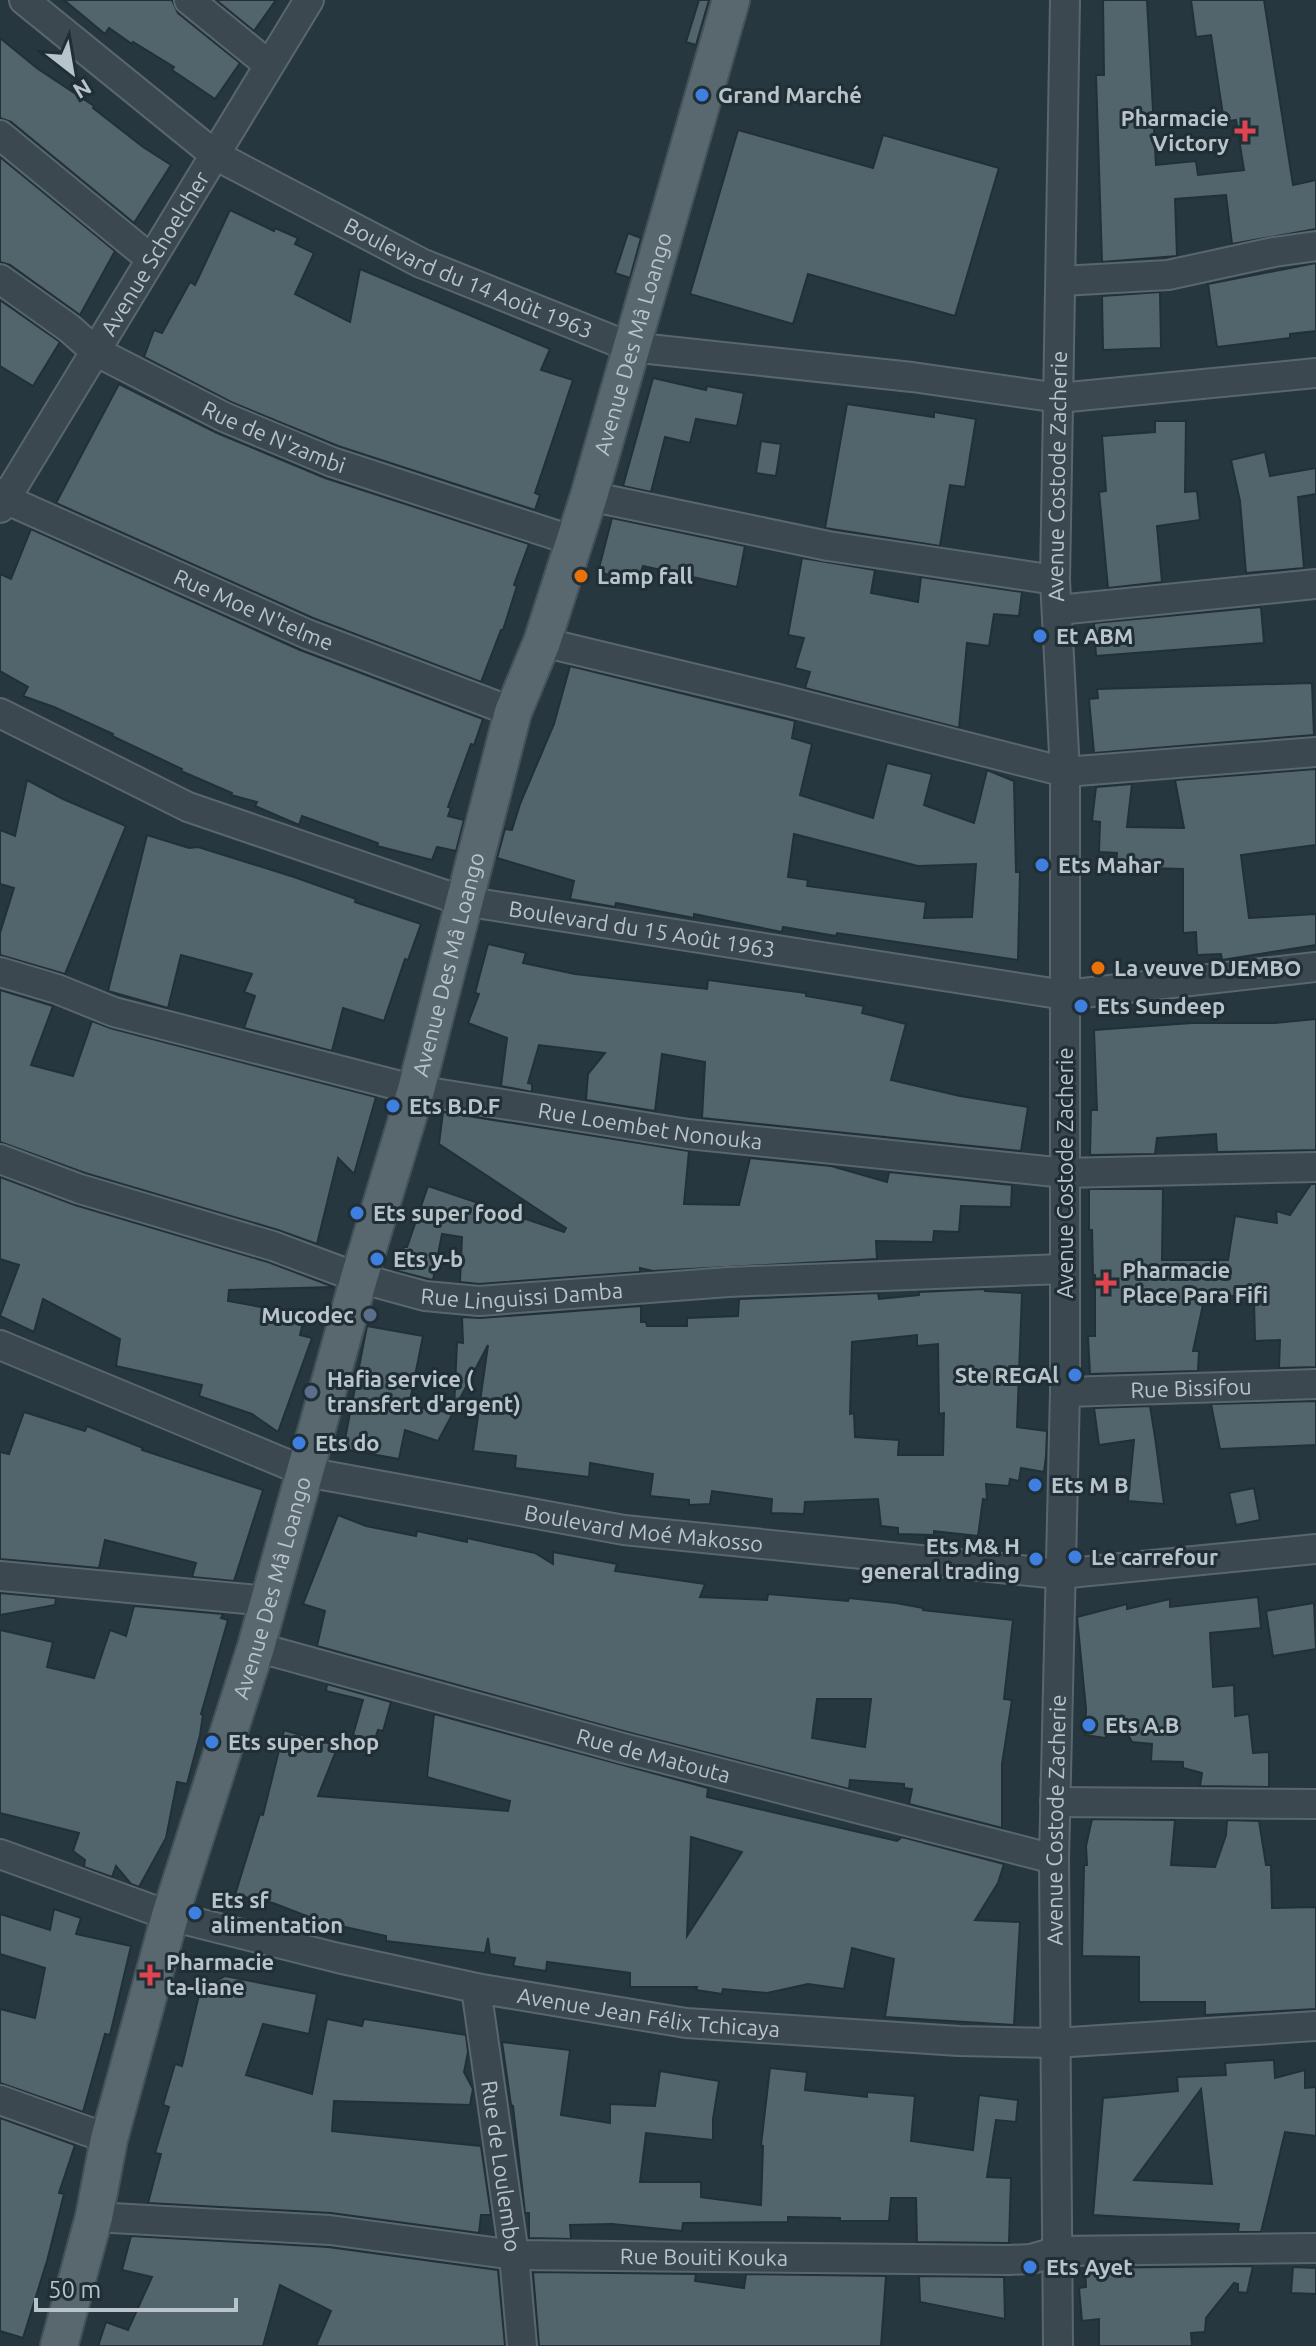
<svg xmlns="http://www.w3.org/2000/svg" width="1316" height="2346" font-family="Ubuntu,sans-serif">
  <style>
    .building { fill: #52656c; stroke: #223037; stroke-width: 2; fill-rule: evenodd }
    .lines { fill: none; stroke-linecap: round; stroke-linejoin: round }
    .minor-casing { stroke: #59666d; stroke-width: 32 }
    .major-casing { stroke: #455259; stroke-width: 40 }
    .minor { stroke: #3b4850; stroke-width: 28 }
    .major { stroke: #59686f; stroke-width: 36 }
    .shop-dot { fill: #3f7fe0; stroke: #202e35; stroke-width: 3 }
    .health-dot { fill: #e0444e; stroke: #202e35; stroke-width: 3 }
    .food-dot { fill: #e8710a; stroke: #202e35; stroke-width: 3 }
    .service-dot { fill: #5c6f8a; stroke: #202e35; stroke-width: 3 }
    .labels { text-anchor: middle; stroke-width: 6; stroke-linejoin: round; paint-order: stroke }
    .poi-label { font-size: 22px; font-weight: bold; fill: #b8c3ca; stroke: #202e35; text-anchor: start }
    .street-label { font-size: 22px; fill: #b8c3ca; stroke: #202e35 }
  </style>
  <rect width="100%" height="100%" fill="#273740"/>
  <!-- building -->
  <g class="building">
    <path d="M64,0H172L178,13L240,63L215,99L172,70L174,67L133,42L132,44L109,28L105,34Z"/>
    <path d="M216,0H276L254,31Z"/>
    <path d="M699,0H709L696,45L686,42Z"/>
    <path d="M1103,0H1147L1156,165L1196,161L1198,175L1244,170L1236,120L1224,122L1211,35L1196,37L1191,0H1264L1293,185L1316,180V229L1232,244L1226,195L1175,199L1177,256L1102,262L1096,75H1104Z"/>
    <path d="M0,38L38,69L94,106L93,108L143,147L171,165L134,223L11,122L0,118Z"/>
    <path d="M738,130L873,168L883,135L999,168L955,316L808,274L793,324L690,294Z"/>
    <path d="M0,157L115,251L80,315L10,265L0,262Z"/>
    <path d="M230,210L274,231L275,228L298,238L295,244L314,253L295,294L350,322L360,269L550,349L541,370L573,380L535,493L540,495L535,510L338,446L231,402L144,357L154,330L162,333L190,282L195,285Z"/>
    <path d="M628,233L641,238L630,278L615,273Z"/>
    <path d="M1316,263V331L1290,334V338L1217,347L1208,284Z"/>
    <path d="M1160,292L1161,348L1103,350L1102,296Z"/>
    <path d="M0,300L60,342L33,386L0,366Z"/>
    <path d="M653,378L706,390L707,386L744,393L737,426L696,419L690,443L665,437L651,492L623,486Z"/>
    <path d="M119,384L217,433L325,478L529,544L514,585L517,586L503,630H501L481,682L313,618L56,503Z"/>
    <path d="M847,404L934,417V412L976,419L965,487L950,485L940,546L825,528Z"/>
    <path d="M1155,421H1186L1185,492L1197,491L1200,520L1157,526L1162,582L1108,588L1099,492L1106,491L1102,436L1155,432Z"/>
    <path d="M761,441L781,444L776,476L756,473Z"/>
    <path d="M1265,452L1270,476L1316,468V494L1298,497L1304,568L1246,573L1240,501L1231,460Z"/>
    <path d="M612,518L745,546L737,587L643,566L638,582L598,572Z"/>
    <path d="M31,529L300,650L483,719L474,745L471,744L448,807L451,808L448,816L464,820L456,851L437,847L432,860L377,846L378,843L302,816L299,825L255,806L257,802L231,795L232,793L181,771L182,769L112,736L113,734L54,707L23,696L28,687L0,671V574L11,579Z"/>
    <path d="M802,558L875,570L871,593L918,602L921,577L1022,592L1019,616L994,614L989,646L967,643L959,728L805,688L810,672L795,668L804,638L788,635Z"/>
    <path d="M1261,607L1264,643L1096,656L1094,623Z"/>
    <path d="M570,666L795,721L792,738L812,744L800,795L873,818L887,763L932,774L924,805L974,823L987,770L1014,781L1016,872H1020L1018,960L837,933L836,936L783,927L782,932L694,914V918L616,903L615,907L570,899L574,881L497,858L505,829L512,830L520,804L554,724ZM794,834L918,866L976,864L972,917L924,918L926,902L807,886L808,880L788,877Z"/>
    <path d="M1312,683L1314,735L1094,753L1089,699L1098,698L1097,689Z"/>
    <path d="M1316,769V845L1241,855L1249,918L1316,914V945L1222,960L1221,954L1197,955L1196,932L1183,933V869L1116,867L1117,853L1099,852L1100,822L1092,821L1096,787L1132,784L1127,827L1184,828L1175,780Z"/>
    <path d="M27,780L63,799L126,826L65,974L0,955V933L14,888L0,884V830L15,836Z"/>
    <path d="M147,835L189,848L198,847L294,877L356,899L355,902L421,924L408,960L405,959L384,1021L343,1008L332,1051L244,1028L255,996L244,992L252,974L181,955L168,1008L108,991Z"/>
    <path d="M488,944L526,953L523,963L575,974L707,989L708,980L806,993V996L864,1006L862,1013L906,1024L891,1080L960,1096L1028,1107L1021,1151L702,1118L705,1062L662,1054L655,1111L586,1100L588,1074L605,1053L539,1045L528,1083L532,1084V1092L501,1086L507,1038L468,1023L479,994L475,993Z"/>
    <path d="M0,990L53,1006L31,1065L73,1076L92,1021L110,1028L376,1097L354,1174L338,1158L317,1244L278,1230L85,1173L0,1142Z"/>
    <path d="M1316,1019V1150L1217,1152L1216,1134L1157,1138L1155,1154L1090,1155L1091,1110H1097L1094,1030L1192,1023H1275Z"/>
    <path d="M443,1112L689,1151L684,1204L739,1205L750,1158L831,1166L887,1182L889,1172L1012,1185L1011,1207L961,1206L959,1232L934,1231L933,1242L876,1241L877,1259L653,1271L640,1268V1272L479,1284L460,1282L462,1237L442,1234L433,1280L428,1279L394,1270L404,1247H407L428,1186L564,1232L566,1228L439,1144Z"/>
    <path d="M0,1177L75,1205L268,1262L334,1287L229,1290L228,1301L305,1315L300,1335L312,1338L278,1432L252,1414L199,1396L202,1385L116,1366L120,1339L43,1299L34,1332L0,1316L19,1265L0,1259Z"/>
    <path d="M1311,1184H1316V1367L1279,1368L1280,1340L1255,1341L1254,1300L1206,1291L1193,1351H1199L1198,1371L1090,1374L1088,1336H1095V1275H1093L1092,1230H1089V1189H1163L1162,1260H1228L1235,1216L1277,1223L1276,1211L1290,1215Z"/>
    <path d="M985,1289V1291L1022,1293L1017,1427L1047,1431L1046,1456L1044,1472L1021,1468L1019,1481L1010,1479L1009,1486L986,1484L987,1500L983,1499L978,1536L934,1531V1535L898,1534V1528L881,1526L878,1499L805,1502L804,1514L771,1513L772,1499L712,1491L710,1504L689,1505V1500L650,1496L653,1474L590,1463L589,1477L515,1468L516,1456L473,1451L488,1345L454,1410L457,1342L463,1343L462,1317L480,1318L641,1306V1322H646L647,1326H687V1318L738,1316L739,1299L878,1293L879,1299L919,1295V1292ZM917,1335V1346L938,1344L939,1414L944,1413L943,1455H898L899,1440L855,1437L854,1413L850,1414L852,1342Z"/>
    <path d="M367,1326L423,1336L409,1406L453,1413L438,1441L405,1430L399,1459L343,1449Z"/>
    <path d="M1316,1401V1445L1220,1449L1211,1404Z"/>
    <path d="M1150,1406L1155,1437L1164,1504L1128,1501L1134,1440L1099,1445L1094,1408Z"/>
    <path d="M24,1412L85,1431L87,1426L143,1448L142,1450L263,1490L234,1581L192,1577L196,1563L105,1540L99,1568L0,1559V1452L9,1454Z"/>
    <path d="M1254,1488L1260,1520L1236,1525L1229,1493Z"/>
    <path d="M338,1515L366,1526L416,1536L417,1531L467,1542V1538L535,1553L553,1564V1552L617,1564L615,1571L705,1584L700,1597L767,1600L768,1594L848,1601L849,1598L896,1603L923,1608V1610L1013,1620L1004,1699L1012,1700L1002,1764V1828L909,1804L912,1789L904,1788V1784L850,1780L849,1789L627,1732L317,1646L325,1611L303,1604ZM817,1699H871L865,1747L812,1738Z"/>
    <path d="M0,1593L56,1598L55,1605L0,1615Z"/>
    <path d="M1258,1597L1261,1628L1210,1633L1213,1687L1234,1685L1235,1716L1249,1714L1253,1753L1269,1752V1787L1200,1786L1202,1773L1183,1768V1762L1151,1761L1152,1744L1132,1742L1120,1721L1105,1738L1085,1735L1086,1709L1077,1617L1127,1604V1609L1170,1599V1607Z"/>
    <path d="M1314,1603L1316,1649L1273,1656L1266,1611Z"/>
    <path d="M134,1606L223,1614L221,1618L228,1620L201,1714L203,1715L200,1735L187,1784L177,1782L166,1838L139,1887L131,1884L116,1866L112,1877L84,1867L85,1860L73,1851L79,1833L0,1813V1630L53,1642L47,1667L94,1678L110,1630L126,1636Z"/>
    <path d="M327,1684L391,1702L383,1731L378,1730L374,1742L353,1735L363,1700L326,1691Z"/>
    <path d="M434,1714L708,1788L707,1797L897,1841L902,1837L1004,1864L998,1883L975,1920L1020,1922L1014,2025L885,2017L894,1959L852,1948L844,1989L808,1984L767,1993L723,1989L722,1994L696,1990L697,1987H630V1973L547,1962L546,1971L513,1966L515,1958L490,1954L488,1938L485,1953L386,1941V1936L322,1922L273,1903L235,1895L260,1814L263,1815L284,1730L338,1746L318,1796L508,1811L510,1801L427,1777ZM691,1837L742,1852L687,1936Z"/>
    <path d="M1092,1819L1175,1820L1171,1865L1215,1867L1226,1835L1227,1820L1259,1821L1266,1865H1271L1272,1908L1316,1907V2009L1205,2015V2002H1139V1957L1082,1956L1084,1865H1087L1086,1846Z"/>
    <path d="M54,1909L81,1918L76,1934L131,1946L110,2035L105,2034L83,2112L0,2083V2009L35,2018L45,1968L0,1954V1914L50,1930Z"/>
    <path d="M225,1976L317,1994L309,2034L263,2024L246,2075L312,2094L327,2019L362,2026L364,2019L466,2035L468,2052L464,2072L473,2089L470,2105L334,2101L332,2131L481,2146L491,2215H481L479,2233L331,2213L148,2203L161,2154L155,2153L169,2107L163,2105L175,2064L182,2066L200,1991Z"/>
    <path d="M502,2042L570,2050L561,2115L610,2123V2104L655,2106L660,2071L719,2081L713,2119V2140L646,2133L640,2182H701V2197L761,2205L763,2146L761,2145L770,2068L807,2072L805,2090L867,2097V2092L915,2096L911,2141L973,2150L979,2095L1018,2100L1016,2122L996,2120L987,2177L1011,2178L1009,2243L917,2242L916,2198H891L889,2221H840V2218L788,2217V2222L683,2223L682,2231L612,2224L570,2225L571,2239L529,2238V2213H525L513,2106L511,2105Z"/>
    <path d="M1274,2060L1275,2078L1305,2070V2088L1316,2087V2136L1285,2132L1261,2232H1238L1239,2224L1093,2215L1103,2098L1178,2091L1177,2077L1226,2075L1225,2063ZM1201,2089L1212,2184L1134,2180L1198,2093Z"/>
    <path d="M0,2118L75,2145L59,2193L64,2194L47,2261L23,2338L0,2331Z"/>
    <path d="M131,2236L328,2247L498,2270L505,2346H316L331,2311L280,2285L263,2346H98L106,2322L128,2330L152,2277L122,2270Z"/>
    <path d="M1253,2266L1247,2293L1238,2292V2284L1234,2283L1206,2318L1205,2332L1191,2333L1192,2346H1099V2319L1082,2321L1079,2288L1086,2287L1085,2268Z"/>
    <path d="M1293,2267L1316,2268V2294L1291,2293Z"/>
    <path d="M533,2272L696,2274L695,2281L744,2288L746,2274L886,2276L881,2346H539Z"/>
    <path d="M919,2276L1004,2277L1005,2319L920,2302Z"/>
  </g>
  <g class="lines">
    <!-- minor casing -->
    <g class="minor-casing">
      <g id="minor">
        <path id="s1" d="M24,0L215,155L421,263L630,347L912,377L1059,398L1316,373"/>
        <path d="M189,0L269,65"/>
        <path d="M0,135L151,259"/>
        <path id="s2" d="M0,279L69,328L95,351L224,417L332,462L574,541"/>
        <path d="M1062,281L1168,275L1274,252L1316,246"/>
        <path id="s3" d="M0,493L5,499L307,634L513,712"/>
        <path d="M589,496L828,546L1055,580"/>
        <path id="s4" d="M0,508L309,0"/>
        <path d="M1058,610L1316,584"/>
        <path d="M542,642L779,699L1065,772L1316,752"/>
        <path id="s5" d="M0,713L188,807L463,901L1065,995L1316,967"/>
        <path id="s6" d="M0,972L57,989L114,1012L416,1090L688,1134L1065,1173L1316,1167"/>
        <path id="s7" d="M0,1159L80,1189L273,1246L359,1278L425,1296L479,1301L728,1282L1064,1269"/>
        <path id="s8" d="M0,1345L306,1472L624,1530L1059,1574L1316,1549"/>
        <path id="s9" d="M1065,1392L1316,1384"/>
        <path d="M0,1576L268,1601"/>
        <path id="s10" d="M256,1647L623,1748L1054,1859"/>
        <path d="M1055,1802L1316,1804"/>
        <path id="s11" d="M0,1854L170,1916L338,1958L476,1988L686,2023L959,2041L1055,2043L1316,2026"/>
        <path id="s12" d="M476,1988L514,2255L522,2346"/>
        <path d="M0,2100L109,2139"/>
        <path id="s13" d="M94,2217L330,2230L514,2255L1009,2260L1031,2259L1059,2251L1316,2248"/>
        <path id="s14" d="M1058,2346L1054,1859L1065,1392V772L1055,580L1065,0"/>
      </g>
    </g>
    <!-- major casing -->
    <g class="major-casing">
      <g id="major">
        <path id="s15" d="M59,2346L94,2217L109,2139L170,1916L256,1647L359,1278L416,1090L513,712L542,642L589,496L731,0"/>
      </g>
    </g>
    <!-- minor -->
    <use href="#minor" class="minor"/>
    <!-- major -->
    <use href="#major" class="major"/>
  </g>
  <!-- markers -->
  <g class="shop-dot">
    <circle cx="702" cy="95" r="8"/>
    <circle cx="1040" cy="636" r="8"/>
    <circle cx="1042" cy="865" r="8"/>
    <circle cx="1081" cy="1006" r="8"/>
    <circle cx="393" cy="1106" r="8"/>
    <circle cx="357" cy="1213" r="8"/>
    <circle cx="377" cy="1259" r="8"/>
    <circle cx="1075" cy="1375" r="8"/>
    <circle cx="299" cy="1443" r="8"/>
    <circle cx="1035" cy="1485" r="8"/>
    <circle cx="1075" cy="1557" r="8"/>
    <circle cx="1036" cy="1559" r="8"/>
    <circle cx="1089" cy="1725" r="8"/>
    <circle cx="212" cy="1742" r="8"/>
    <circle cx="195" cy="1913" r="8"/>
    <circle cx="1030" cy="2267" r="8"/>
  </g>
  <g class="health-dot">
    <path d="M1241 119h8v8h8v8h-8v8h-8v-8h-8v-8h8z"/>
    <path d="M1102 1271h8v8h8v8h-8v8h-8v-8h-8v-8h8z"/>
    <path d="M146 1963h8v8h8v8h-8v8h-8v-8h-8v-8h8z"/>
  </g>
  <g class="food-dot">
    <circle cx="581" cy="576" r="8"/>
    <circle cx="1098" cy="968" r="8"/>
  </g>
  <g class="service-dot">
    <circle cx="370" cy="1315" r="8"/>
    <circle cx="311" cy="1392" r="8"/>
  </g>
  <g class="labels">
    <!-- poi labels -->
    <g class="poi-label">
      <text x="718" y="103">Grand Marché</text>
      <text x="1229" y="126" text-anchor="end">Pharmacie<tspan x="1229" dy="25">Victory</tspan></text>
      <text x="597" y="584">Lamp fall</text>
      <text x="1056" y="644">Et ABM</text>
      <text x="1058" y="873">Ets Mahar</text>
      <text x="1114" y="976">La veuve DJEMBO</text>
      <text x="1097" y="1014">Ets Sundeep</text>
      <text x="409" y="1114">Ets B.D.F</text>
      <text x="373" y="1221">Ets super food</text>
      <text x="393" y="1267">Ets y-b</text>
      <text x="1122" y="1278">Pharmacie<tspan x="1122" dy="25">Place Para Fifi</tspan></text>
      <text x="354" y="1323" text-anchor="end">Mucodec</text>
      <text x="1059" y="1383" text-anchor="end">Ste REGAl</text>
      <text x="327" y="1387">Hafia service (<tspan x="327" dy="25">transfert d'argent)</tspan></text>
      <text x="315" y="1451">Ets do</text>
      <text x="1051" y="1493">Ets M B</text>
      <text x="1020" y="1554" text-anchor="end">Ets M&amp; H<tspan x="1020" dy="25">general trading</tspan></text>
      <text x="1091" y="1565">Le carrefour</text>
      <text x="1105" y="1733">Ets A.B</text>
      <text x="228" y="1750">Ets super shop</text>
      <text x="211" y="1908">Ets sf<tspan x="211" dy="25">alimentation</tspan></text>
      <text x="166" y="1970">Pharmacie<tspan x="166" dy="25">ta-liane</tspan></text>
      <text x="1046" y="2275">Ets Ayet</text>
    </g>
    <!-- street labels -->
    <g class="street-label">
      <text dy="8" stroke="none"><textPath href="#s4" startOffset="298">Avenue Schoelcher</textPath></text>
      <text dy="8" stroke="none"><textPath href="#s1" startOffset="528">Boulevard du 14 Août 1963</textPath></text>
      <text dy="8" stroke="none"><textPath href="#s15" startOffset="2084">Avenue Des Mâ Loango</textPath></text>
      <text dy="8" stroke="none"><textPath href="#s2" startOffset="318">Rue de N'zambi</textPath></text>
      <text dy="8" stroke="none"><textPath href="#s14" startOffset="1870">Avenue Costode Zacherie</textPath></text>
      <text dy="8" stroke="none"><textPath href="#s3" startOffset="280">Rue Moe N'telme</textPath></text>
      <text dy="8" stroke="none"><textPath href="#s5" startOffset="682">Boulevard du 15 Août 1963</textPath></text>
      <text dy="8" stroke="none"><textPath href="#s15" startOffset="1436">Avenue Des Mâ Loango</textPath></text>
      <text dy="8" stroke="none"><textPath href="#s6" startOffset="670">Rue Loembet Nonouka</textPath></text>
      <text transform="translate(1065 1173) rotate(-90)" y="8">Avenue Costode Zacherie</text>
      <text dy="8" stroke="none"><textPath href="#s7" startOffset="544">Rue Linguissi Damba</textPath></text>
      <text dy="8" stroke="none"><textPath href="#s9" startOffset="126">Rue Bissifou</textPath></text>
      <text dy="8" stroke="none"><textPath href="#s8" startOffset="674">Boulevard Moé Makosso</textPath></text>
      <text dy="8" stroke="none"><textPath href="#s15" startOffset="788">Avenue Des Mâ Loango</textPath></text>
      <text dy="8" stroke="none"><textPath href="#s10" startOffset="412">Rue de Matouta</textPath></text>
      <text dy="8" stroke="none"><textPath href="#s14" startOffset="526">Avenue Costode Zacherie</textPath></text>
      <text dy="8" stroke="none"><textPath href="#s11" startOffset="670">Avenue Jean Félix Tchicaya</textPath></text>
      <text dy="8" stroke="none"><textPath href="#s12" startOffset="180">Rue de Loulembo</textPath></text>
      <text dy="8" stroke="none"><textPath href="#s13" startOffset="612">Rue Bouiti Kouka</textPath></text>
    </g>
  </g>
  <!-- north arrow -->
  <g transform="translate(72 72) rotate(149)" stroke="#202e35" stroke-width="6" paint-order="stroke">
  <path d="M0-6L14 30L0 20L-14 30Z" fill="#b8c3ca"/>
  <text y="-12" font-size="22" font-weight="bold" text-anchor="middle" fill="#b8c3ca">N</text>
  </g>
  <!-- scale -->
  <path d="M36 2298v12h200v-12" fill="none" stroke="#b8c3ca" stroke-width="4"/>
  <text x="48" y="2298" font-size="24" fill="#b8c3ca" stroke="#202e35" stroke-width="6" paint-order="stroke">50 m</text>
</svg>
